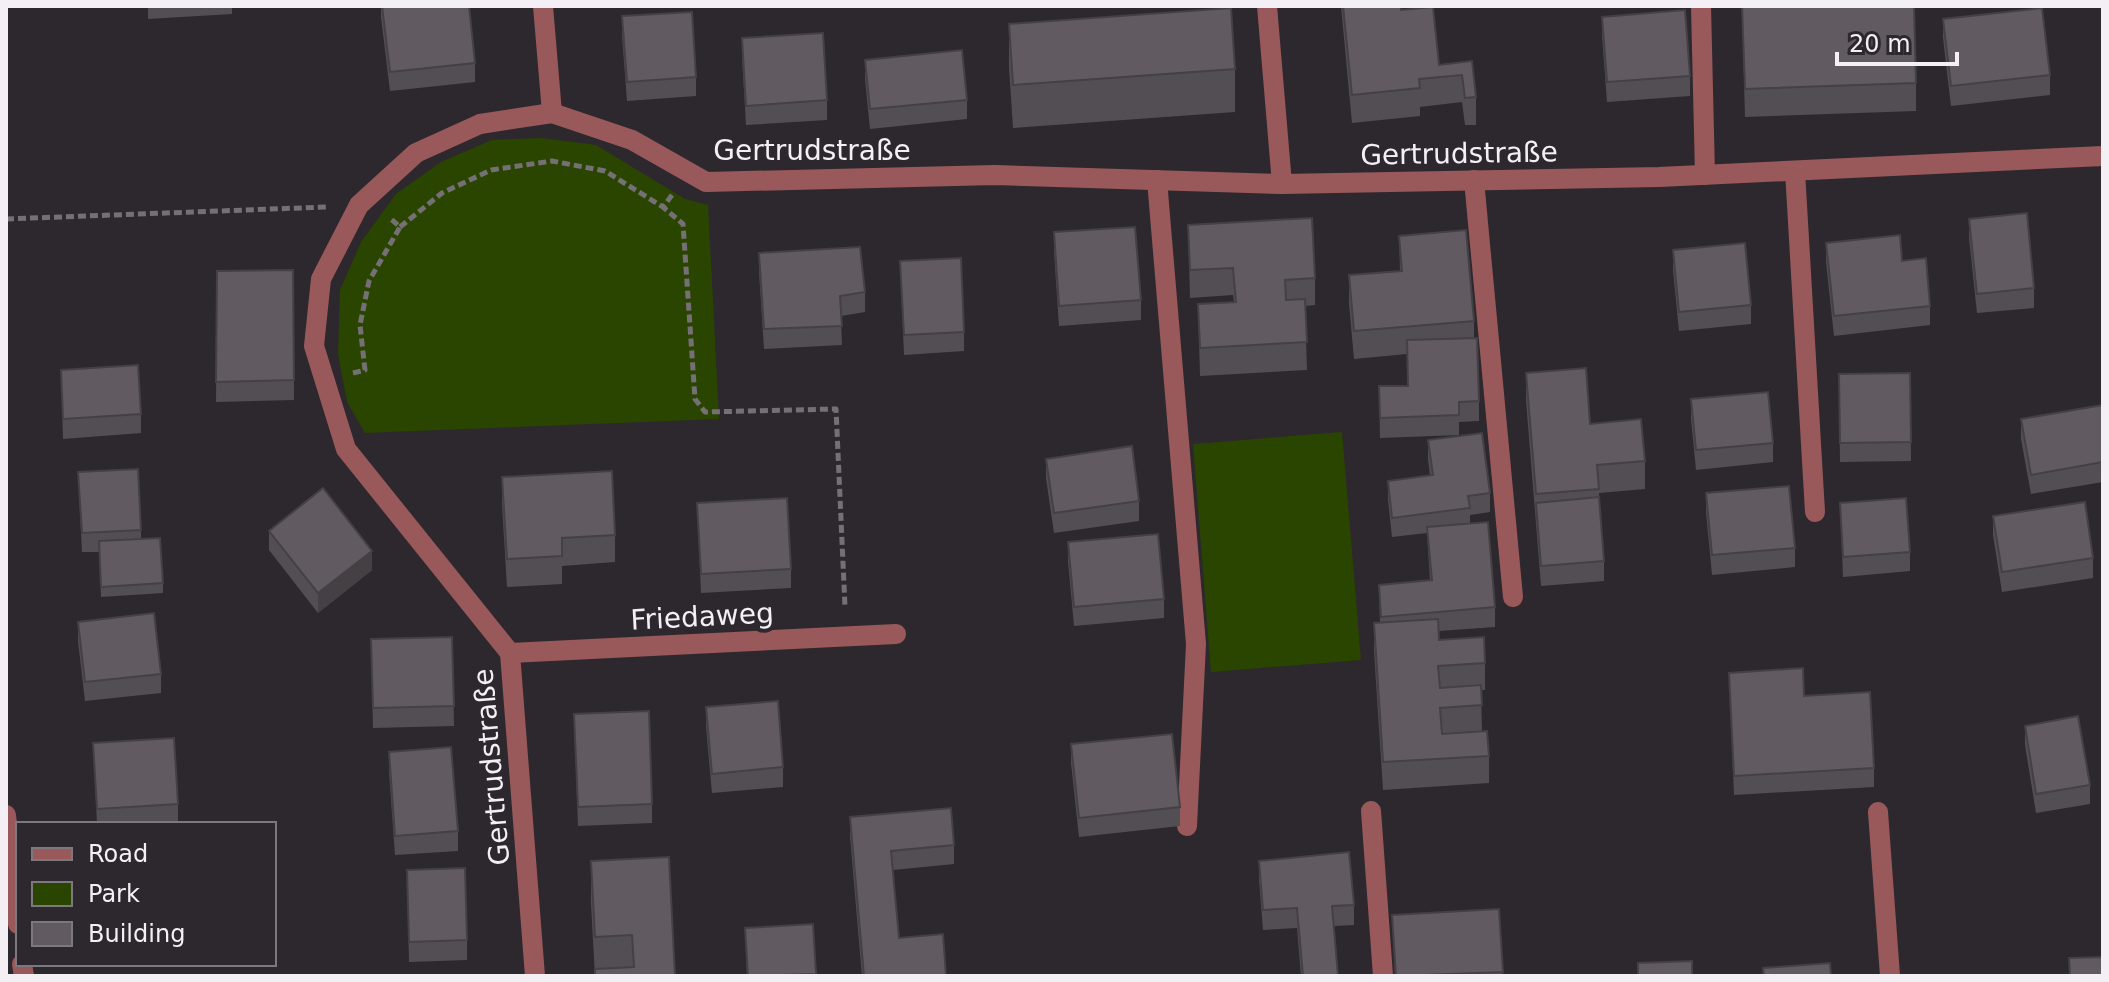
<svg xmlns="http://www.w3.org/2000/svg" width="2109" height="982" font-family="'DejaVu Sans',sans-serif">
  <style>
    .green { fill: #2a4500 }
    .lines { fill: none; stroke-linecap: round; stroke-linejoin: round }
    .path { stroke: #757076; stroke-width: 5; stroke-dasharray: 8 4; stroke-linecap: butt }
    .minor { stroke: #99595b; stroke-width: 20 }
    .wall { fill: #534e53 }
    .shaded-wall { fill: #444044 }
    .building { fill: #615b61; stroke: #444044; stroke-width: 2 }
    .labels { text-anchor: middle; stroke-width: 8; stroke-linejoin: round; paint-order: stroke }
    .street-label { font-size: 28px; fill: #f4eff4; stroke: #2d282e }
  </style>
  <rect width="100%" height="100%" fill="#2d282e"/>
  <!-- green -->
  <g class="green">
    <path d="M542,138L596,145L685,199L708,205L719,419L365,433L347,402L338,354L340,290L361,242L396,194L441,162L492,140Z"/>
    <path d="M1342,432L1361,660L1211,672L1193,444Z"/>
  </g>
  <g class="lines">
    <!-- path -->
    <g class="path">
      <path d="M672,195L663,207L683,224L695,399L705,412L836,409L845,607"/>
      <path d="M6,219L326,207"/>
      <path d="M400,227L442,193L491,170L552,161L605,171L663,207"/>
      <path d="M353,373L365,370L360,325L369,281L400,227L390,218"/>
    </g>
    <!-- minor -->
    <g class="minor">
      <path d="M543,6L552,113"/>
      <path d="M1267,6L1282,184"/>
      <path d="M1701,6L1705,175"/>
      <path d="M1795,171L1815,512"/>
      <path d="M1157,180L1196,644L1187,826"/>
      <path d="M1474,180L1513,597"/>
      <path d="M510,653L896,634"/>
      <path d="M1371,811L1383,976"/>
      <path d="M1878,812L1890,976"/>
      <path d="M6,815L18,924"/>
      <path d="M22,964L24,976"/>
      <path d="M535,976L510,653L346,449L314,346L321,279L359,205L416,153L480,124L552,113L632,140L706,182L995,175L1282,184L1659,177L2103,156"/>
    </g>
  </g>
  <!-- wall -->
  <g class="wall">
    <path d="M148,6H232V14L148,19Z"/>
    <path d="M381,6H469L475,63V82L390,91L381,17Z"/>
    <path d="M1341,6H1401V10L1439,65L1472,61L1476,97V125H1465L1462,102L1420,107V116L1352,123Z"/>
    <path d="M1742,6L1916,83V111L1745,117Z"/>
    <path d="M622,16L696,77V96L627,101L622,36Z"/>
    <path d="M1602,17L1690,76V96L1607,102L1602,36Z"/>
    <path d="M1943,19L2050,75V95L1951,106L1943,38Z"/>
    <path d="M1009,24L1235,69V112L1013,128L1009,67Z"/>
    <path d="M742,38L827,100V120L746,125L742,57Z"/>
    <path d="M865,60L967,100V119L870,129L865,79Z"/>
    <path d="M1969,219L2034,288V308L1977,313L1969,238Z"/>
    <path d="M1188,225L1315,278V305L1305,306L1307,370L1200,376L1198,304L1234,302L1233,295L1190,298Z"/>
    <path d="M1054,232L1141,300V320L1059,326L1054,252Z"/>
    <path d="M1399,236L1474,321V338L1479,401V421L1459,422V435L1380,438L1379,386H1408L1407,354L1354,359L1349,303V275L1400,271Z"/>
    <path d="M1826,243L1902,261L1930,306V325L1834,336L1826,262Z"/>
    <path d="M1673,250L1751,305V324L1679,331L1673,270Z"/>
    <path d="M759,253L865,292V312L841,316L842,345L764,349L759,272Z"/>
    <path d="M900,261L964,332V351L904,355Z"/>
    <path d="M293,270L294,400L216,402L217,271Z"/>
    <path d="M61,370L141,414V433L63,439Z"/>
    <path d="M1526,373L1590,424L1645,461V489L1599,493L1604,561V581L1541,586L1526,400Z"/>
    <path d="M1910,373L1911,461L1840,462L1839,374Z"/>
    <path d="M1691,399L1773,443V462L1696,470L1691,419Z"/>
    <path d="M2103,405V482L2031,494L2021,439V419Z"/>
    <path d="M1428,440L1490,493V512L1470,515V524L1495,607V627L1439,631V640L1485,663V690H1481L1482,732L1489,756V783L1383,790L1374,651V623H1380L1379,585L1430,581L1427,533L1392,537L1388,500V481L1430,475L1428,459Z"/>
    <path d="M1046,459L1139,501V521L1054,533L1046,478Z"/>
    <path d="M78,472L141,530V539L163,583V593L101,597L99,552H82Z"/>
    <path d="M502,477L615,535V562L562,566V584L507,587L502,505Z"/>
    <path d="M1706,493L1795,548V567L1712,575L1706,512Z"/>
    <path d="M697,503L791,569V588L701,593Z"/>
    <path d="M1840,503L1910,552V571L1843,577Z"/>
    <path d="M1993,516L2093,558V578L2002,592L1993,535Z"/>
    <path d="M269,531L372,570L318,613L269,550Z"/>
    <path d="M1068,542L1164,599V618L1074,626L1068,561Z"/>
    <path d="M78,622L161,674V693L85,701L78,641Z"/>
    <path d="M452,637L454,726L373,728L371,639Z"/>
    <path d="M1729,673L1804,696L1874,768V787L1734,795Z"/>
    <path d="M706,707L783,767V787L712,793L706,727Z"/>
    <path d="M574,714L652,804V823L578,826Z"/>
    <path d="M2025,726L2090,785V804L2036,813L2025,745Z"/>
    <path d="M93,743L178,804V824H97Z"/>
    <path d="M1071,744L1180,807V826L1079,837L1071,763Z"/>
    <path d="M389,752L458,831V851L395,855L389,772Z"/>
    <path d="M850,817L954,845V864L893,870L899,938L946,976H862L850,837Z"/>
    <path d="M591,861L675,976H595L591,904Z"/>
    <path d="M1259,861L1354,905V925L1334,926L1338,976H1301L1297,928L1263,930L1259,880Z"/>
    <path d="M407,870L467,940V960L409,962Z"/>
    <path d="M1499,909L1503,976H1395L1392,915Z"/>
    <path d="M813,924L816,976H747L745,928Z"/>
  </g>
  <!-- shaded-wall -->
  <path class="shaded-wall" d="M372,551V570L318,613V593Z"/>
  <!-- building -->
  <g class="building">
    <path d="M382,6H469L475,63L390,72Z"/>
    <path d="M1343,6H1401V10L1433,7L1439,65L1472,61L1476,97L1465,98L1462,75L1419,79L1420,88L1352,95Z"/>
    <path d="M1742,6H1914L1916,83L1745,89Z"/>
    <path d="M1231,8L1235,69L1013,85L1009,24Z"/>
    <path d="M2042,8L2050,75L1951,86L1943,19Z"/>
    <path d="M1685,10L1690,76L1607,82L1602,17Z"/>
    <path d="M692,12L696,77L627,82L622,16Z"/>
    <path d="M823,33L827,100L746,106L742,38Z"/>
    <path d="M962,50L967,100L870,109L865,60Z"/>
    <path d="M2027,213L2034,288L1977,294L1969,219Z"/>
    <path d="M1312,218L1315,278L1285,280L1286,300L1305,299L1307,342L1200,348L1198,304L1236,302L1233,268L1190,270L1188,225Z"/>
    <path d="M1135,227L1141,300L1059,306L1054,232Z"/>
    <path d="M1466,230L1474,321L1354,331L1349,275L1402,271L1399,236Z"/>
    <path d="M1900,235L1902,261L1926,258L1930,306L1834,316L1826,243Z"/>
    <path d="M1745,243L1751,305L1679,312L1673,250Z"/>
    <path d="M860,247L865,292L840,296L842,326L764,329L759,253Z"/>
    <path d="M961,258L964,332L904,335L900,261Z"/>
    <path d="M293,270L294,380L216,382L217,271Z"/>
    <path d="M1477,338L1479,401L1459,402V415L1380,418L1379,386H1408L1407,340Z"/>
    <path d="M138,365L141,414L63,419L61,370Z"/>
    <path d="M1586,368L1590,424L1641,419L1645,461L1597,465L1599,489L1536,494L1526,373Z"/>
    <path d="M1910,373L1911,442L1840,443L1839,374Z"/>
    <path d="M1768,392L1773,443L1696,450L1691,399Z"/>
    <path d="M2103,405V462L2031,475L2021,419Z"/>
    <path d="M1482,433L1490,493L1468,496L1470,508L1392,518L1388,481L1433,475L1428,440Z"/>
    <path d="M1132,446L1139,501L1054,513L1046,459Z"/>
    <path d="M138,469L141,530L82,533L78,472Z"/>
    <path d="M612,471L615,535L562,538V556L507,559L502,477Z"/>
    <path d="M1789,486L1795,548L1712,555L1706,493Z"/>
    <path d="M323,488L372,551L318,593L269,531Z"/>
    <path d="M1599,497L1604,561L1541,566L1536,503Z"/>
    <path d="M787,498L791,569L701,574L697,503Z"/>
    <path d="M1906,498L1910,552L1843,557L1840,503Z"/>
    <path d="M2085,502L2093,558L2002,572L1993,516Z"/>
    <path d="M1488,522L1495,607L1381,617L1379,585L1432,580L1427,527Z"/>
    <path d="M1158,534L1164,599L1074,607L1068,542Z"/>
    <path d="M160,538L163,583L101,587L99,541Z"/>
    <path d="M154,613L161,674L85,682L78,622Z"/>
    <path d="M1438,619L1439,640L1484,637L1485,663L1438,666L1440,688L1481,685L1482,705L1440,708L1442,734L1487,731L1489,756L1383,762L1374,623Z"/>
    <path d="M452,637L454,706L373,708L371,639Z"/>
    <path d="M1803,668L1804,696L1870,692L1874,768L1734,776L1729,673Z"/>
    <path d="M778,701L783,767L712,774L706,707Z"/>
    <path d="M649,711L652,804L578,807L574,714Z"/>
    <path d="M2078,716L2090,785L2036,794L2025,726Z"/>
    <path d="M1172,734L1180,807L1079,818L1071,744Z"/>
    <path d="M174,738L178,804L97,809L93,743Z"/>
    <path d="M451,747L458,831L395,836L389,752Z"/>
    <path d="M951,808L954,845L891,851L899,938L943,934L946,976H864L850,817Z"/>
    <path d="M1349,852L1354,905L1332,906L1338,976H1303L1297,908L1263,910L1259,861Z"/>
    <path d="M669,857L675,976H595V969L634,967L632,935L595,937L591,861Z"/>
    <path d="M465,868L467,940L409,942L407,870Z"/>
    <path d="M1499,909L1503,972L1396,976L1392,915Z"/>
    <path d="M813,924L816,974L748,976L745,928Z"/>
    <path d="M2103,957V976H2070L2069,958Z"/>
    <path d="M1692,961V976H1638V963Z"/>
    <path d="M1830,963L1831,976H1764L1763,968Z"/>
  </g>
  <g class="labels">
    <!-- street labels -->
    <g class="street-label">
      <text x="812" y="160">Gertrudstraße</text>
      <text transform="translate(1459 153) rotate(-1)" y="10">Gertrudstraße</text>
      <text transform="translate(702 616) rotate(-3)" y="10">Friedaweg</text>
      <text transform="translate(491 767) rotate(-95)" y="10">Gertrudstraße</text>
    </g>
  </g>
  <!-- border -->
  <rect width="2109" height="982" fill="none" stroke="#f4eff4" stroke-width="16"/>
  <!-- legend -->
  <rect x="16" y="822" width="260" height="144" fill="#2d282e" stroke="#7d787d" stroke-width="2"/>
  <rect x="32" y="848" width="40" height="12" fill="#99595b" stroke="#7d787d" stroke-width="2"/>
  <text x="88" y="862" font-size="24" fill="#f4eff4">Road</text>
  <rect x="32" y="882" width="40" height="24" fill="#2a4500" stroke="#7d787d" stroke-width="2"/>
  <text x="88" y="902" font-size="24" fill="#f4eff4">Park</text>
  <rect x="32" y="922" width="40" height="24" fill="#615b61" stroke="#7d787d" stroke-width="2"/>
  <text x="88" y="942" font-size="24" fill="#f4eff4">Building</text>
  <!-- scale -->
  <path d="M1837 52v12h120v-12" fill="none" stroke="#f4eff4" stroke-width="4"/>
  <text x="1849" y="52" font-size="24" fill="#f4eff4" stroke="#2d282e" stroke-width="6" paint-order="stroke">20 m</text>
</svg>
